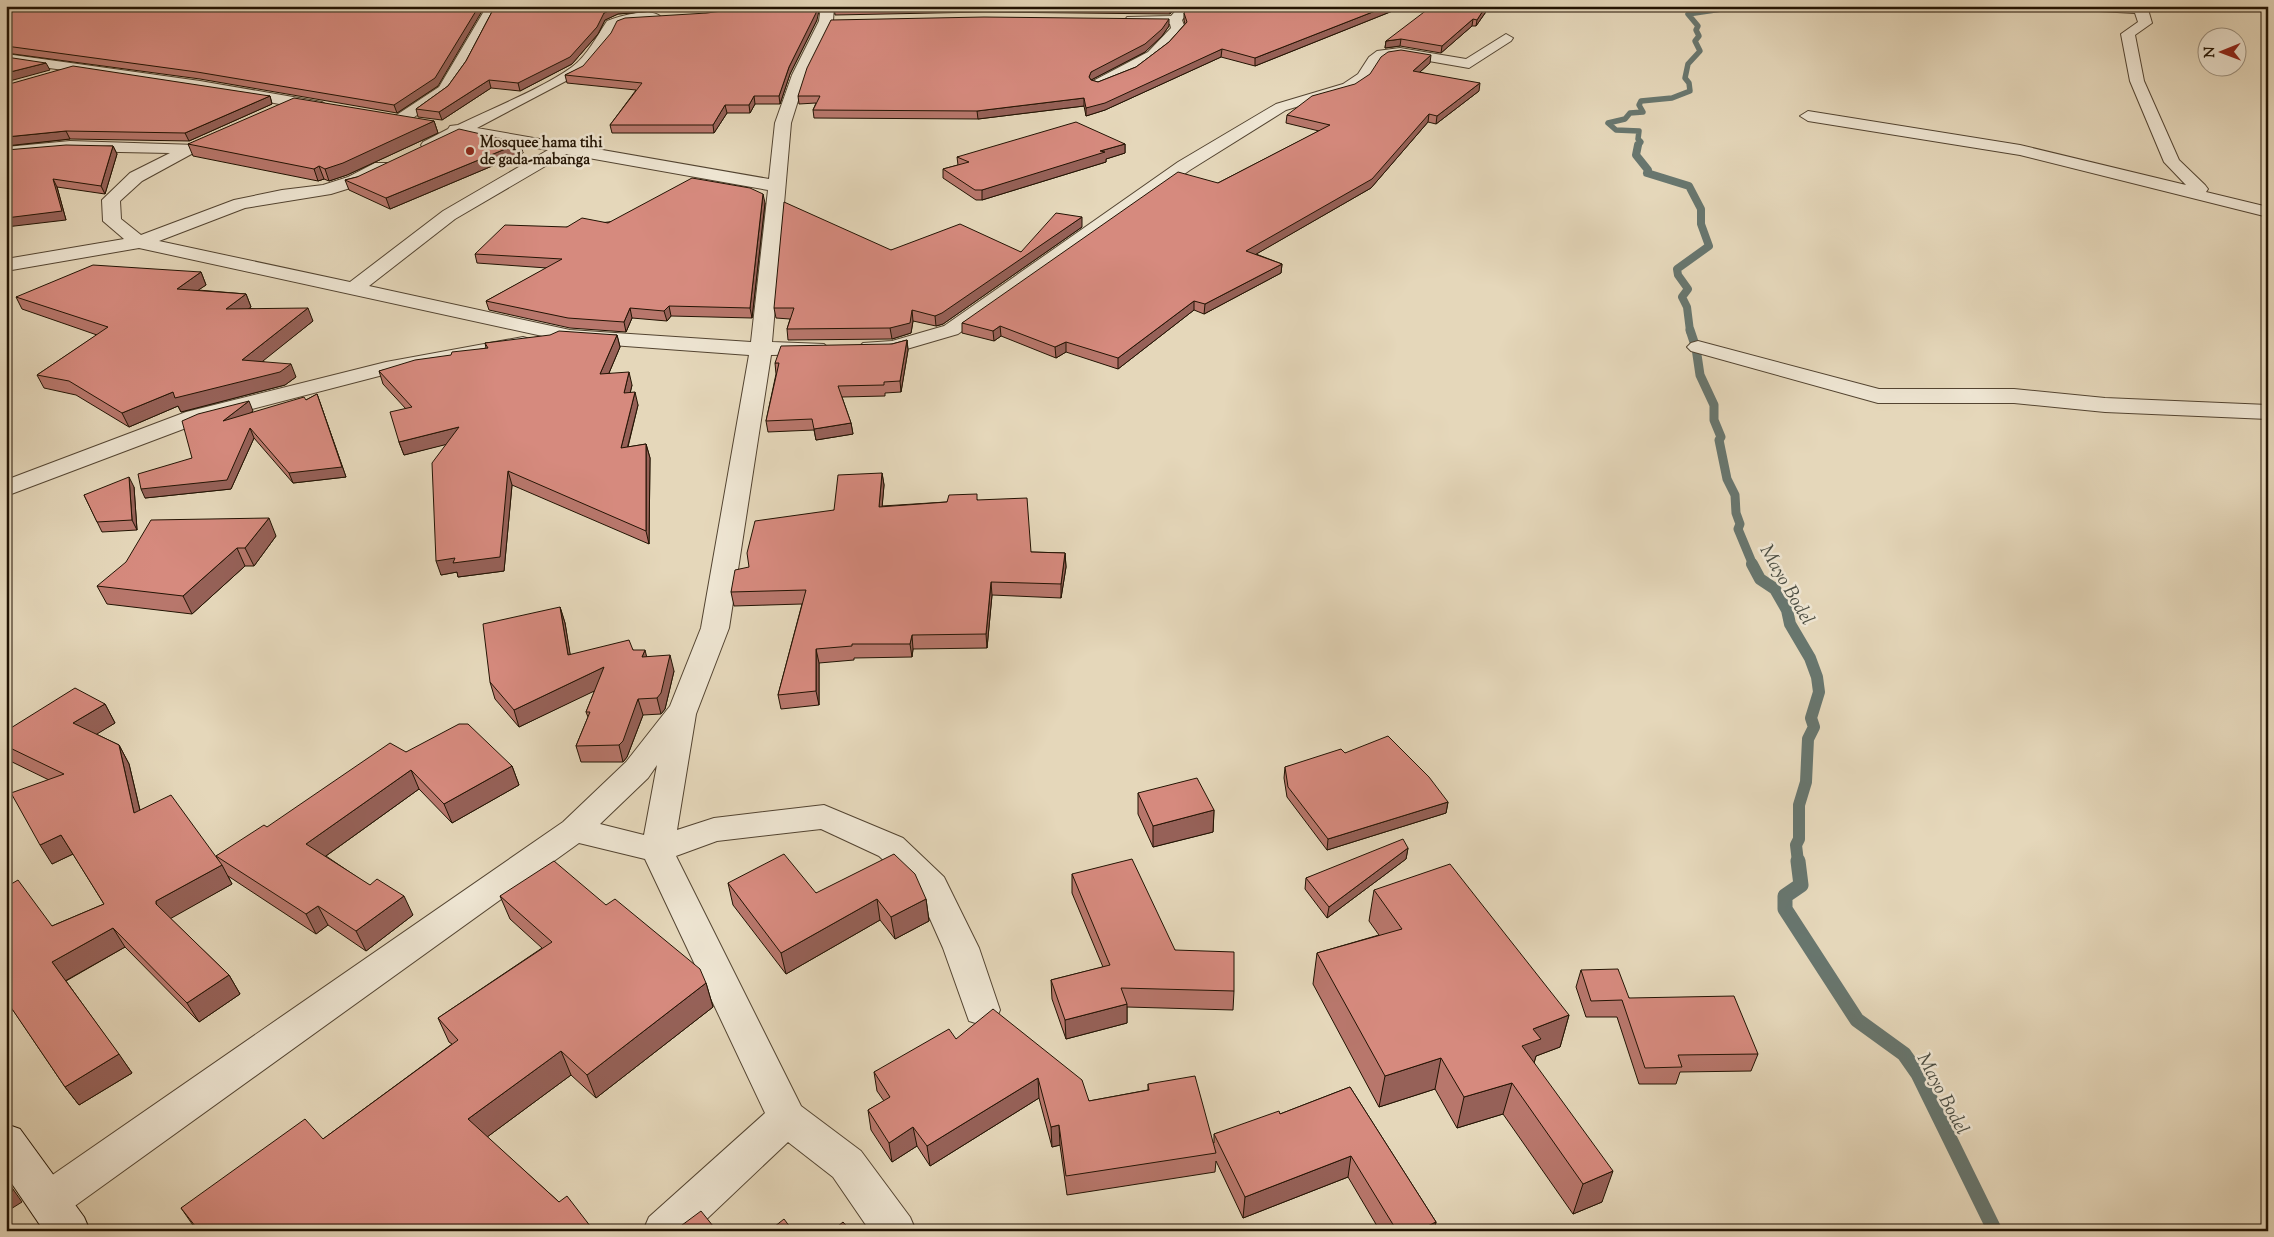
<svg xmlns="http://www.w3.org/2000/svg" width="2274" height="1237" font-family="'Sorts Mill Goudy',serif">
  <style>
    .lines { fill: none; stroke-linecap: round; stroke-linejoin: round }
    .stream-far4 { stroke: #68766e; stroke-width: 5.5 }
    .stream-far3 { stroke: #68766e; stroke-width: 8 }
    .stream-far2 { stroke: #68766e; stroke-width: 9 }
    .stream-far1 { stroke: #68766e; stroke-width: 12 }
    .stream { stroke: #68766e; stroke-width: 15 }
    .street-casing { stroke: #534431; stroke-width: 2 }
    .secondary-casing { stroke: #221303; stroke-width: 2 }
    .street { fill: #eee5d2; fill-rule: evenodd }
    .secondary { fill: #eee5d2; fill-rule: evenodd }
    .wall { fill: #b8776c; stroke: #221303 }
    .shaded-wall { fill: #966158; stroke: #221303 }
    .building { fill: #d68a7e; stroke: #221303 }
    .poi-dot { fill: #8f2418; stroke: #eee5d2; stroke-width: 2 }
    .labels { text-anchor: middle; stroke-width: 5; stroke-linejoin: round; paint-order: stroke }
    .far-poi-label { font-size: 15px; font-weight: bold; fill: #221303; stroke: #eee5d2; text-anchor: start }
    .water-label { font-size: 19px; font-style: italic; fill: #4b4d42; stroke: #eee5d2 }
  </style>
  <rect width="100%" height="100%" fill="#e5d7ba"/>
  <filter id="stains"><feTurbulence type="fractalNoise" baseFrequency=".004" numOctaves="4"/><feColorMatrix values="0 0 0 0 .2 0 0 0 0 .09 0 0 0 0 .02 0 0 0 .5 -.17"/></filter>
  <radialGradient id="worn" r=".72"><stop offset=".6" stop-color="#630" stop-opacity="0"/><stop offset="1" stop-color="#630" stop-opacity=".3"/></radialGradient>
  <g class="lines">
    <!-- stream-far4 -->
    <path class="stream-far4" d="M1638,146L1641,142L1638,139L1639,131L1616,130L1608,123L1625,119L1630,113L1643,112L1639,105L1641,101L1672,98L1690,91L1689,83L1685,78L1688,64L1700,51L1695,41L1699,36L1696,30L1698,26L1688,14L1742,6"/>
    <!-- stream-far3 -->
    <path class="stream-far3" d="M1638,145L1636,155L1648,170L1647,173L1689,186L1701,209V224L1709,246L1677,269L1678,275L1688,289L1682,297L1687,307L1690,331"/>
    <!-- stream-far2 -->
    <path class="stream-far2" d="M1690,330L1696,348L1700,375L1714,405V420L1721,437L1719,440L1727,479L1735,495L1736,513L1740,524L1738,529L1753,565"/>
    <!-- stream-far1 -->
    <path class="stream-far1" d="M1752,564L1760,579L1775,589L1787,610L1790,624L1810,658L1817,677L1819,692L1811,718L1814,727L1808,739L1806,782L1799,805V839L1796,845L1798,862"/>
    <!-- stream -->
    <path class="stream" d="M1798,861L1801,885L1785,896V909L1857,1020L1904,1054L1918,1074L1995,1231"/>
    <!-- street casing -->
    <g class="street-casing">
      <g id="street">
        <path d="M487,6H500L466,68L449,93L407,122H395L393,119L395,116L439,87Z"/>
        <path d="M821,6H834L833,21L806,75L791,123L772,342L824,344L828,348L824,352L817,354L771,355L729,628L696,714L677,830L714,818L824,805L903,838L944,877L979,948L1000,1010L995,1021L982,1025L969,1021L943,948L919,894L879,856L821,829L717,841L676,856L801,1106L861,1151L910,1217L916,1231H870L833,1177L788,1142L694,1231H643L649,1217L765,1113L645,859L579,843L65,1213L50,1219L35,1213L29,1200L35,1187L563,822L626,762L670,706L701,628L749,355L570,342L139,248L6,271V259L124,239L103,221L102,200L130,173L170,153L70,151L6,157V147L70,141L197,145L199,148L197,151L142,181L120,201L121,219L141,235L234,200L282,190L323,185L348,177L375,163H387L389,167L387,171L360,185L331,194L245,208L159,241L350,282L443,211L548,150L462,135L429,150L423,148L421,145L423,142L448,129L450,126L458,125C493,108 541,89 572,67C587,56 597,36 607,21C619,16 652,7 661,17L654,21L626,23L617,27L611,39L583,72L477,128L769,179L775,123L792,75L819,21ZM566,154L768,190L751,342L570,330L369,286L455,219ZM657,765L644,835L600,824L648,778Z"/>
        <path d="M1180,6L1192,8L1182,20L1185,28C1180,36 1175,43 1168,50C1155,62 1110,91 1093,87L1091,84L1093,81L1148,52L1171,28L1170,24H1132L1127,23L1125,20L1127,17L1171,16Z"/>
        <path d="M2075,6H2147L2152,23L2135,35L2144,81L2179,160L2205,185L2208,189L2206,192L2268,207V217L2020,155L1808,121L1800,116L1808,111L2020,145L2186,185L2164,162L2130,81L2121,34L2138,22L2135,13L2081,10Z"/>
        <path d="M1506,34L1513,38L1511,41L1469,68L1400,56L1386,58L1379,63L1368,80L1353,90L1286,110L1190,170L958,334L893,353L863,351L859,347L863,343L892,341L944,326L1178,162L1276,104L1343,84L1358,74L1369,57L1377,51L1400,48L1466,59Z"/>
        <path d="M6,54L200,81L322,102L330,107L322,112L200,89L6,62Z"/>
        <path d="M523,337L530,339L533,343L530,347L387,374L202,422L6,496V480L186,412L386,362Z"/>
        <path d="M1698,341L1879,389H2014L2105,398L2268,405V419L2105,412L2014,403H1878L1691,351L1687,347L1691,343Z"/>
      </g>
    </g>
    <!-- secondary casing -->
    <g class="secondary-casing">
      <path id="secondary" d="M6,1124L20,1129L84,1217L90,1231H44L6,1175Z"/>
    </g>
    <!-- street -->
    <use href="#street" class="street"/>
    <!-- secondary -->
    <use href="#secondary" class="secondary"/>
  </g>
  <!-- wall -->
  <g class="wall">
    <path d="M6,6L438,86L397,113L200,79L6,53Z"/>
    <path d="M495,6H713L618,14L605,20L598,34L572,64L520,91L491,88L442,120L418,117L416,109L448,86L466,61Z"/>
    <path d="M834,6H1178L1170,14L984,12L835,15Z"/>
    <path d="M1405,6L1255,66L1221,57L1105,110L1086,116L1084,106L978,119L814,118L813,110L816,103L799,104L798,96L1169,26L1162,36L1145,52L1091,80L1098,82L1136,67L1169,42L1185,24L1184,20V13Z"/>
    <path d="M1490,6L1476,26H1472L1441,53L1400,46L1385,48L1386,41Z"/>
    <path d="M707,13L817,20L790,74L780,104H755L750,113H727L714,133H612L610,125L636,90L567,83L565,75Z"/>
    <path d="M1430,63L1420,72L1479,91L1436,124L1428,122L1371,188L1256,254L1282,264L1281,273L1204,314L1194,310L1118,369L1066,352L1056,358L1001,336L994,341L962,333V323L1218,183L1319,131L1286,123L1287,115Z"/>
    <path d="M6,85L270,96L272,104L189,141L70,139L6,146Z"/>
    <path d="M434,121L438,133L347,175L329,181L324,179L318,181L193,156L188,144Z"/>
    <path d="M520,143L523,153L390,209L349,190L345,180L357,177Z"/>
    <path d="M1125,144V153L1106,159V162L982,200H976L943,178V169L958,165L957,157Z"/>
    <path d="M113,146L117,154L105,194L57,187L66,220L6,150Z"/>
    <path d="M765,203L752,318L671,316L667,321L632,318L626,332L570,328L489,310L486,301L547,268L477,263L475,254L567,227Z"/>
    <path d="M1082,227L943,324L936,326L913,321L911,333L892,339L788,340L787,329L790,319L776,318L774,308L891,250L1021,252Z"/>
    <path d="M201,272L206,285L198,290L246,294L251,307L249,308L313,321L262,361L296,377L285,385L181,412L178,406L129,427L76,395L44,388L37,375L97,335L22,309L16,297Z"/>
    <path d="M617,335L620,347L609,373L632,385L630,393L638,405L628,447L646,444L650,458L649,544L512,485L504,571L458,577L457,572L441,575L446,444L404,455L399,442L406,409L383,384L379,371L486,348L485,343Z"/>
    <path d="M907,340L908,350L901,392L885,393V396L842,397L851,423L853,434L816,440L814,430L768,432L766,421L776,374L775,363L892,344Z"/>
    <path d="M317,394L346,477L293,483L254,438L231,489L145,498L192,458L253,411L249,414L306,400Z"/>
    <path d="M882,473L884,485L882,506L978,500L1031,552L1065,553L1066,567L1061,598L992,595L987,648L913,649L912,657L854,658V660L819,663V705L781,709L778,695L802,604L734,606L731,592L749,567L834,510Z"/>
    <path d="M134,487L137,530L102,532L84,495Z"/>
    <path d="M276,536L254,566H245L192,614L107,604L97,586Z"/>
    <path d="M560,607L565,623L570,655L633,650L674,671L665,709L661,714L643,715L627,757L623,762H581L576,746L588,717L586,712L595,690L519,727L495,699L490,682Z"/>
    <path d="M105,704L115,723L96,734L119,745L129,764L140,810L218,860L216,856L406,752L512,766L519,785L452,823L419,789L326,856L413,915L366,951L328,925L316,934L228,876L232,884L170,918L229,975L240,994L199,1022L125,947L66,981L132,1073L79,1105L65,1087L13,1010L9,1012L6,1008V887L52,926L104,904L73,854L52,864L49,780L6,759V731Z"/>
    <path d="M1345,753L1448,802L1446,813L1327,850L1287,797L1284,778L1285,767Z"/>
    <path d="M1138,793L1214,810L1213,832L1153,847L1138,814Z"/>
    <path d="M1408,848L1406,859L1327,918L1305,889L1306,878Z"/>
    <path d="M1072,874L1175,950L1234,991L1233,1010L1127,1007V1023L1066,1039L1052,999L1051,980L1103,967L1072,893Z"/>
    <path d="M728,883L816,893L926,899L929,921L895,939L880,920L786,974L733,905Z"/>
    <path d="M1374,890L1569,1015L1560,1047L1536,1056L1534,1063L1602,1202L1573,1214L1503,1114L1457,1128L1435,1089L1379,1107L1313,984L1317,953L1379,935L1369,921Z"/>
    <path d="M500,896L606,905L706,983L713,1007L596,1098L571,1075L487,1137L559,1202L594,1231H197L181,1208L323,1139L452,1044L449,1042L438,1018L542,948L510,919Z"/>
    <path d="M1581,970L1629,998L1758,1054L1751,1071L1680,1072L1676,1084H1639L1617,1017H1586L1576,987Z"/>
    <path d="M956,1039L1089,1101L1148,1090V1084L1214,1143V1134L1280,1114L1350,1087L1436,1222L1434,1231H1380L1348,1177L1243,1218L1216,1161L1215,1172L1067,1195L1060,1145L1052,1147L1039,1098L930,1166L917,1146L892,1162L871,1130L868,1110L884,1101L877,1091L874,1072Z"/>
  </g>
  <!-- shaded-wall -->
  <g class="shaded-wall">
    <path d="M479,6H485L438,86L397,113L394,105Z"/>
    <path d="M629,6H713L618,14L605,20L598,34L572,64L520,91L518,83L604,13L617,7Z"/>
    <path d="M818,6H820L817,20L790,74L780,104L779,96L789,67Z"/>
    <path d="M1171,6H1178L1170,14V7Z"/>
    <path d="M1388,6H1405L1255,66V58Z"/>
    <path d="M1486,6H1490L1476,26L1477,20Z"/>
    <path d="M1169,19V26L1162,36L1145,52L1091,80L1089,77L1091,72Z"/>
    <path d="M1473,19L1472,26L1441,53L1442,46Z"/>
    <path d="M1401,39L1400,46L1385,48L1386,41Z"/>
    <path d="M1222,49L1221,57L1105,110L1086,116V108Z"/>
    <path d="M1431,55L1430,63L1412,79L1413,71Z"/>
    <path d="M46,63L50,70L6,82V73Z"/>
    <path d="M489,80L491,88L442,120L439,112Z"/>
    <path d="M1480,83L1479,91L1436,124L1437,116Z"/>
    <path d="M270,96L272,104L189,141L185,133Z"/>
    <path d="M754,96L755,104L750,113L749,105Z"/>
    <path d="M1084,98V106L978,119L977,111Z"/>
    <path d="M725,105L727,113L714,133L713,125Z"/>
    <path d="M1429,114L1428,122L1371,188L1246,260V251Z"/>
    <path d="M434,121L438,133L347,175L329,181L325,169Z"/>
    <path d="M66,131L70,139L6,146V137Z"/>
    <path d="M520,143L523,153L390,209L386,198Z"/>
    <path d="M1125,144V153L1106,159V162L982,200V190L1100,151Z"/>
    <path d="M113,146L117,154L105,194L101,186Z"/>
    <path d="M319,166L324,179L318,181L314,169Z"/>
    <path d="M53,179L57,187L66,220L6,227V218Z"/>
    <path d="M763,194L765,203L752,318L750,308Z"/>
    <path d="M1082,217V227L943,324L936,326L935,316Z"/>
    <path d="M1282,264L1281,273L1204,314L1205,304Z"/>
    <path d="M201,272L206,285L182,301L177,289Z"/>
    <path d="M246,294L251,307L231,322L226,309Z"/>
    <path d="M1194,301V310L1118,369V358Z"/>
    <path d="M669,306L671,316L667,321L664,311Z"/>
    <path d="M308,308L313,321L248,373L242,360Z"/>
    <path d="M630,308L632,318L626,332L624,322Z"/>
    <path d="M912,310L913,321L911,333L892,339L890,328Z"/>
    <path d="M1000,326L1001,336L994,341L993,331Z"/>
    <path d="M617,335L620,347L603,387L600,374Z"/>
    <path d="M907,340L908,350L901,392L900,381Z"/>
    <path d="M1066,342V352L1056,358L1055,347Z"/>
    <path d="M291,364L296,377L285,385L181,412L178,406L129,427L122,413L173,392Z"/>
    <path d="M629,372L632,385L627,406L624,393Z"/>
    <path d="M635,392L638,405L624,461L621,448Z"/>
    <path d="M317,394L346,477L293,483L289,473Z"/>
    <path d="M249,401L253,411L227,431L223,421Z"/>
    <path d="M851,423L853,434L816,440L814,429Z"/>
    <path d="M459,427L464,440L404,455L399,442Z"/>
    <path d="M250,428L254,438L231,489L145,498L141,489Z"/>
    <path d="M646,444L650,458L649,544L646,531Z"/>
    <path d="M508,471L512,485L504,571L458,577L457,572L441,575L436,561Z"/>
    <path d="M882,473L884,485L881,520L879,507Z"/>
    <path d="M129,477L134,487L137,530L132,520Z"/>
    <path d="M269,518L276,536L254,566L245,548Z"/>
    <path d="M237,548L245,566L192,614L183,596Z"/>
    <path d="M1065,553L1066,567L1061,598V584Z"/>
    <path d="M991,582L992,595L987,648L986,634Z"/>
    <path d="M560,607L565,623L573,671L568,655Z"/>
    <path d="M912,635L913,649L912,657L910,644Z"/>
    <path d="M816,649L819,663V705L816,691Z"/>
    <path d="M645,650L649,666L642,657Z"/>
    <path d="M670,655L674,671L665,709L661,714L657,698Z"/>
    <path d="M604,667L609,684L519,727L514,710Z"/>
    <path d="M638,699L643,715L627,757L623,762L619,745Z"/>
    <path d="M105,704L115,723L84,742L73,723Z"/>
    <path d="M119,745L129,764L145,832L134,813Z"/>
    <path d="M512,766L519,785L452,823L444,804Z"/>
    <path d="M411,770L419,789L316,863L306,844Z"/>
    <path d="M1448,802L1446,813L1327,850L1328,839Z"/>
    <path d="M1214,810L1213,832L1153,847V826Z"/>
    <path d="M61,835L73,854L52,864L40,845Z"/>
    <path d="M1408,848L1406,859L1327,918L1329,907Z"/>
    <path d="M222,865L232,884L168,920L156,904V901Z"/>
    <path d="M404,896L413,915L366,951L356,931Z"/>
    <path d="M877,899L880,920L786,974L781,953Z"/>
    <path d="M926,899L929,921L895,939L891,917Z"/>
    <path d="M318,906L328,925L316,934L306,914Z"/>
    <path d="M113,928L125,947L65,981L52,962Z"/>
    <path d="M229,975L240,994L199,1022L187,1003Z"/>
    <path d="M706,983L713,1007L596,1098L587,1075Z"/>
    <path d="M6,999L14,1009L9,1012L6,1008Z"/>
    <path d="M1127,1004V1023L1066,1039L1065,1020Z"/>
    <path d="M1569,1015L1560,1047L1536,1056L1532,1070L1522,1046L1533,1029Z"/>
    <path d="M561,1051L571,1075L479,1143L468,1119Z"/>
    <path d="M119,1054L132,1073L79,1105L65,1087Z"/>
    <path d="M1441,1058L1435,1089L1379,1107L1385,1076Z"/>
    <path d="M1038,1078L1039,1098L930,1166L927,1146Z"/>
    <path d="M1512,1083L1503,1114L1457,1128L1464,1097Z"/>
    <path d="M1059,1125L1060,1145L1052,1147L1051,1127Z"/>
    <path d="M913,1127L917,1146L892,1162L889,1143Z"/>
    <path d="M1351,1156L1348,1177L1243,1218L1245,1197Z"/>
    <path d="M1613,1171L1602,1202L1573,1214L1583,1184Z"/>
    <path d="M6,1179L22,1202L6,1212Z"/>
    <path d="M1436,1222L1434,1231H1417Z"/>
  </g>
  <!-- building -->
  <g class="building">
    <path d="M6,6H479L435,78L394,105L197,72L6,46Z"/>
    <path d="M495,6H629L617,7L604,13L597,27L570,57L518,83L489,80L439,112L416,109L448,86L466,61Z"/>
    <path d="M759,6H818L816,13L789,67L779,96H754L749,105H725L713,125H610L642,83L565,75L583,66L611,33L617,21L625,18L707,13Z"/>
    <path d="M834,6H926L834,8Z"/>
    <path d="M1091,6H1171L1170,7Z"/>
    <path d="M1190,6H1388L1255,58L1222,49L1105,103L1086,108L1084,98L977,111L813,110L820,96H798L807,68L831,20L984,17L1169,19L1162,29L1145,44L1091,72L1089,77L1091,80L1098,82L1136,67L1169,42L1187,22L1184,13Z"/>
    <path d="M1432,6H1486L1477,20L1473,19L1442,46L1401,39L1386,41Z"/>
    <path d="M1401,50L1431,55L1413,71L1480,83L1437,116L1429,114L1372,179L1246,251L1282,264L1205,304L1194,301L1118,358L1066,342L1055,347L1000,326L993,331L962,323L1178,172L1218,183L1330,125L1287,115L1312,96L1355,84L1370,74L1381,57L1388,52Z"/>
    <path d="M6,57L46,63L6,73Z"/>
    <path d="M73,66L270,96L185,133L66,131L6,137V85Z"/>
    <path d="M294,98L434,121L343,163L325,169L319,166L314,169L188,144Z"/>
    <path d="M1076,122L1125,144L1100,151L1105,152L982,190H975L943,169L969,162L957,157Z"/>
    <path d="M459,129L520,143L386,198L345,180L357,177Z"/>
    <path d="M66,145L113,146L101,186L53,179L62,211L6,218V150Z"/>
    <path d="M692,178L750,188L763,194L750,308L669,306L664,311L630,308L624,322L568,318L486,301L562,259L475,254L505,225L567,227L582,218L608,223Z"/>
    <path d="M784,202L891,250L960,224L1021,252L1056,213L1082,217L942,313L935,316L912,310L910,323L890,328L787,329L794,308H774Z"/>
    <path d="M93,265L201,272L177,289L246,294L226,309L308,308L242,360L291,364L280,372L175,398L173,392L122,413L69,381L37,375L108,327L16,297Z"/>
    <path d="M559,331L617,335L600,374L629,372L624,393L635,392L621,448L646,444V531L508,471L500,557L453,563L455,558L436,561L432,463L459,427L399,442L390,412L412,407L379,371L415,360L451,355L452,352L488,348L485,343L550,335Z"/>
    <path d="M907,340L900,381L884,382V385L838,386L851,423L814,429L812,419L766,421L779,363H775L781,346L892,344Z"/>
    <path d="M317,394L342,467L289,473L250,428L227,480L141,489L138,474L192,458L182,421L198,414L249,401L223,421L304,397L306,400Z"/>
    <path d="M882,473L879,507L947,502L949,495L977,494V500L1027,498L1031,552L1065,553L1061,584L991,582L986,634L912,635L910,644H852V646L816,649V691L778,695L806,590L731,592L735,570L749,567L747,553L755,521L834,510L838,475Z"/>
    <path d="M129,477L132,520L97,522L84,495Z"/>
    <path d="M269,518L245,548H237L183,596L97,586L126,562L151,520Z"/>
    <path d="M560,607L568,655L629,640L633,650H645L642,657L670,655L661,693L657,698L638,699L623,741L619,745L576,746L590,712H586L604,667L514,710L490,682L483,624Z"/>
    <path d="M75,688L105,704L73,723L119,745L134,813L171,795L222,865L156,901V904L229,975L187,1003L113,928L52,962L119,1054L65,1087L6,1000V887L18,880L52,926L104,904L61,835L40,845L11,793L64,774L6,746V731Z"/>
    <path d="M459,724H468L512,766L444,804L411,770L306,844L370,885L377,879L404,896L356,931L318,906L306,914L216,856L264,825L267,827L390,743L406,752Z"/>
    <path d="M1388,736L1429,777L1448,802L1328,839L1288,787L1285,767L1341,749L1345,753Z"/>
    <path d="M1197,778L1214,810L1153,826L1138,793Z"/>
    <path d="M1403,839L1408,848L1329,907L1306,878Z"/>
    <path d="M784,854L816,893L894,854L915,874L926,899L891,917L877,899L781,953L728,883Z"/>
    <path d="M1132,859L1175,950L1234,952V991L1121,988L1127,1004L1065,1020L1051,980L1110,965L1072,874Z"/>
    <path d="M554,861L606,905L615,899L700,969L706,983L587,1075L561,1051L468,1119L559,1202L567,1196L594,1231H199L181,1208L305,1119L323,1139L458,1040L438,1018L552,942L500,896Z"/>
    <path d="M1450,864L1569,1015L1533,1029L1541,1039L1522,1046L1613,1171L1583,1184L1512,1083L1464,1097L1441,1058L1385,1076L1317,953L1402,929L1374,890Z"/>
    <path d="M1618,969L1629,998L1734,996L1758,1054L1678,1055L1682,1067L1645,1068L1622,1000L1591,1001L1581,970Z"/>
    <path d="M993,1009L1082,1080L1089,1101L1149,1090L1148,1084L1195,1076L1216,1153L1066,1176L1059,1125L1051,1127L1038,1078L927,1146L913,1127L889,1143L868,1110L890,1097L874,1072L949,1029L956,1039Z"/>
    <path d="M1350,1087L1436,1222L1417,1231H1397L1351,1156L1245,1197L1214,1134L1279,1111L1280,1114Z"/>
    <path d="M6,1181L13,1191L6,1196Z"/>
    <path d="M701,1211L717,1231H674Z"/>
    <path d="M784,1219L793,1231H769Z"/>
    <path d="M843,1222L851,1231H832Z"/>
  </g>
  <!-- markers -->
  <circle class="poi-dot" cx="470" cy="151" r="5"/>
  <g class="labels">
    <!-- far-poi labels -->
    <g class="far-poi-label">
      <text x="480" y="147">Mosquee hama tihi<tspan x="480" dy="17">de gada-mabanga</tspan></text>
    </g>
    <!-- water labels -->
    <g class="water-label">
      <text transform="translate(1788 584) rotate(60)" y="7">Mayo Bodel</text>
      <text transform="translate(1944 1093) rotate(62)" y="7">Mayo Bodel</text>
    </g>
  </g>
  <!-- margin -->
  <rect width="2274" height="1237" fill="none" stroke="#e5d7ba" stroke-width="25"/>
  <rect x="8" y="8" width="2259" height="1222" fill="none" stroke="#221303" stroke-width="2.5"/>
  <rect x="12" y="12" width="2249" height="1212" fill="none" stroke="#221303"/>
  <!-- north arrow -->
  <g transform="translate(2222 52) rotate(269)"><circle r="24" fill="#eee5d2" stroke="#9c917f"/>
  <path d="M0-4L9 19L0 12L-9 19Z" fill="#8f2418"/>
  <text y="-8" font-size="14" font-weight="bold" text-anchor="middle" fill="#221303">N</text>
  </g>
  <rect width="100%" height="100%" filter="url(#stains)"/>
  <rect width="100%" height="100%" fill="url(#worn)"/>
</svg>
